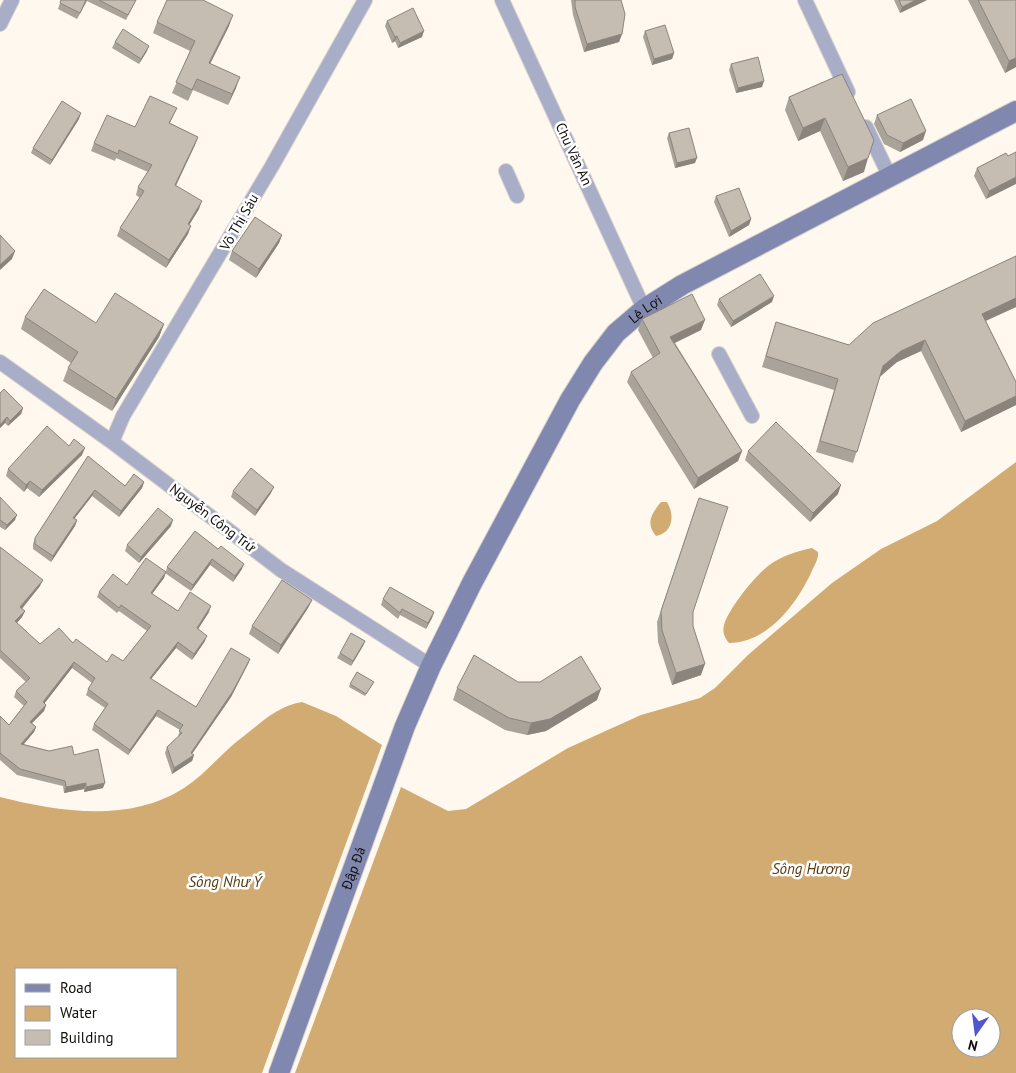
<svg xmlns="http://www.w3.org/2000/svg" width="1016" height="1073" viewBox="0 0 1016 1073" font-family="'PT Sans',sans-serif">
<rect width="100%" height="100%" fill="#fef8ef"/>
<path fill="#d1ab71" fill-rule="evenodd" d="M1016 462V1073H295L401 787 448 811 466 809 568 748 641 715 700 698 715 688 748 655 832 583 881 549 937 521ZM961 1018H991V1048H961Z
M661 502H667C675 515 673 533 656 536 645 523 652 513 661 502Z
M812 548 818 552C819 559 814 566 811 573 796 605 767 643 729 643 725 638 722 633 724 625 729 608 754 577 768 566 781 556 797 551 812 548Z
M302 702 336 716 382 745 262 1073H0V797C59 812 130 823 184 788 206 774 223 751 244 736 263 721 278 706 302 702ZM176 969V1057H16V969Z"/>
<g fill="none" stroke-linecap="round" stroke-linejoin="round">
<defs>
<path id="street" d="M502 0 644 309
M805 0 848 92
M0 24 12 0
M866 127 889 175
M506 171 517 196
M719 354 752 416
M0 362 112 442 281 570 431 666
M112 442 123 416 272 166 365 0"/>
<g id="secondary">
<path id="s1" d="M279 1073 405 726 431 666 472 583 570 400 593 363 616 333 644 309 682 285 1016 111"/>
</g>
</defs>
<use href="#street" stroke="#d8d3cb" stroke-width="16"/>
<use href="#secondary" stroke="#d8d3cb" stroke-width="22"/>
<use href="#street" stroke="#a8adc8" stroke-width="14"/>
<use href="#secondary" stroke="#8188af" stroke-width="20"/>
</g>
<path fill="#a9a399" d="M61 0H136L126 20 87 1 77 19 58 9Z
M571 0H621L622 34 619 42 584 52 573 15Z
M894 0H927L900 13Z
M968 0H1016V67L1005 73Z
M387 21 422 37 398 48 395 41 392 43 385 26Z
M157 22 229 26 210 64 236 88 228 105 193 90 188 101 172 93 190 51 153 33Z
M645 31 674 53 672 59 652 65 643 37Z
M115 42 147 51 139 64 112 48Z
M731 64 762 87 736 93 729 70Z
M842 74 864 172 843 181 820 131 798 141 785 110 789 97Z
M177 108 170 123 198 137 195 145 176 186 199 209 189 225 188 234 166 268 117 236 120 228 140 198 136 195 138 187 148 172 116 158 115 161 91 151 94 143 135 127Z
M877 115 923 140 900 152 884 144 874 124Z
M79 119 50 165 31 153 33 148Z
M669 133 695 163 675 168 667 138Z
M1006 153 986 199 974 176 977 168Z
M716 196 751 219 749 225 729 237 714 202Z
M282 235 279 243 256 278 229 260 232 251Z
M1016 256V307L986 321 1016 382V405L961 432 921 351 897 362 880 377 853 463 816 452 834 390 762 367 776 322 849 345Z
M719 299 772 302 731 327 717 305Z
M25 317 96 323 164 324 159 337 112 411 63 381 68 368 71 363 21 329Z
M642 319 701 330 675 343 742 451 738 461 694 489 627 382 631 372 653 358 638 330Z
M0 393 23 408 21 414 8 426 5 423 0 428Z
M69 446 82 455 39 497 27 488 24 492 6 476 8 469Z
M748 451 838 494 810 522 745 460Z
M88 456 125 486 144 482 142 488 119 517 92 496 74 519 77 520 75 526 51 562 33 549V544L35 538Z
M233 491 271 493 255 516 231 497Z
M0 497 15 520 5 530 0 527Z
M695 509 693 612V626L701 675 672 685 658 642 657 622Z
M171 526 139 563 125 551 127 545Z
M195 531 242 569 233 582 210 565 191 591 165 573 164 578 152 594 178 611 209 612 198 629 205 641 192 660 176 648 151 679 196 707 250 659 248 664 231 697 192 754 194 755 192 761 172 774 165 753 167 747 178 737 180 730 156 716 128 755 92 730 94 724 105 708 86 695 88 689 92 683 72 668 44 703 46 705 44 711 32 723 36 727 34 732 23 744 49 751 74 755 103 788 84 792V789L64 793 63 786 17 775 0 760V716L9 725 24 706 14 697 16 691 26 682 0 658V547L40 586 22 609 25 611 22 617 17 623 40 644 73 643 107 662 123 661 147 631 119 611 117 613 97 597 99 592 127 585 166 572 167 567Z
M383 599 434 612 432 618 426 629 400 615 398 619 381 605Z
M312 600 308 608 278 654 249 634 252 626Z
M365 641 363 646 351 666 337 658 340 653Z
M518 682 597 700 546 731 527 735 505 730 453 700 457 688Z
M350 684 372 685 365 696 349 687Z"/>
<path fill="#8a847d" d="M86 0H87L77 19 80 13Z
M916 0H927L900 13 902 7Z
M233 15 229 26 205 74 209 63Z
M424 31 422 37 398 48 400 43Z
M622 34 619 42 584 52 587 44Z
M397 36 395 41 392 43 395 37Z
M149 46 147 51 139 64 141 59Z
M674 53 672 59 652 65 654 59Z
M1016 58V67L1005 73 1009 61Z
M240 77 236 88 228 105 232 94Z
M764 81 762 87 736 93 738 88Z
M81 113 79 119 50 165 52 160Z
M825 118 820 131 798 141 803 128Z
M926 131 923 140 900 152 903 143Z
M198 137 195 145 172 193 175 185Z
M697 158 695 163 675 168 677 163Z
M868 158 864 172 843 181 848 167Z
M1016 177V184L986 199 989 191Z
M202 201 199 209 185 232 188 224Z
M751 219 749 225 729 237 731 231Z
M191 226 188 234 166 268 169 260Z
M282 235 279 243 256 278 259 269Z
M15 251 12 259 0 270V265Z
M774 296 772 302 731 327 733 321Z
M1016 298V307L978 324 982 314Z
M705 320 701 330 666 347 670 337Z
M164 324 159 337 112 411 116 399Z
M925 340 921 351 897 362 879 377 883 366 901 351Z
M1016 396V405L961 432 965 421Z
M23 408 21 414 8 426 10 421Z
M7 417 5 423 0 428V425Z
M85 448 82 455 39 497 42 490Z
M742 451 738 461 694 489 698 478Z
M30 481 27 488 24 492 26 485Z
M144 482 142 488 119 517 121 511Z
M841 485 838 494 810 522 813 513Z
M274 487 271 493 255 516 257 510Z
M95 490 92 496 71 523 73 518Z
M17 515 15 520 5 530 7 525Z
M77 520 75 526 51 562 53 556Z
M173 520 171 526 139 563 141 557Z
M212 559 210 565 191 591 193 585Z
M244 564 242 569 233 582 235 576Z
M166 572 164 578 149 598 151 593Z
M43 580 40 586 18 613 20 607Z
M312 600 308 608 278 654 281 645Z
M211 606 209 612 195 634 197 628Z
M25 611 22 617 13 627 15 621Z
M434 612 432 618 426 629 428 623Z
M207 636 205 641 192 660 194 654Z
M365 641 363 646 351 666 353 661Z
M178 642 176 648 147 684 150 678Z
M250 659 248 664 231 697 189 758 191 753Z
M74 662 72 668 41 708 43 702Z
M705 664 701 675 672 685 676 673Z
M601 689 597 700 546 731 527 735 531 723Z
M46 705 44 711 28 727 30 722Z
M158 710 156 716 128 755 130 750Z
M36 727 34 732 19 750 21 744Z
M194 755 192 761 172 774 174 768Z
M86 783 84 789 64 793 66 787Z
M105 783 103 788 84 792 86 787Z"/>
<path fill="#c5bdb2" stroke="#8a847d" d="M61 0H86L80 13 60 3Z
M99 0H136L128 15Z
M167 0H203L233 15 209 63 240 77 232 94 197 79 192 90 176 82 195 41 157 22Z
M575 0H621L625 14 622 34 587 44 575 7Z
M899 0H916L902 7Z
M978 0H1016V58L1009 61Z
M413 8 424 31 400 43 397 36 395 37 387 21Z
M665 25 674 53 654 59 645 31Z
M123 29 149 46 141 59 115 42Z
M758 57 764 81 738 88 731 64Z
M842 74 874 140 868 158 848 167 825 118 803 128 789 97Z
M150 96 177 108 169 123 198 137 175 185 202 201 188 224 191 226 169 260 120 228 144 191 138 187 152 165 119 150 118 154 94 143 107 115 135 127Z
M911 99 926 131 903 143 887 135 877 115Z
M62 101 81 113 52 160 33 148Z
M689 128 697 158 677 163 669 133Z
M1016 152V177L989 191 977 168 1006 153 1008 156Z
M739 188 751 219 731 231 716 196Z
M255 217 282 235 259 269 232 251Z
M0 235 15 251 0 265Z
M1016 256V298L982 314 1016 382V396L965 421 925 340 901 351 883 366 857 452 820 441 838 379 766 356 776 322 849 345 873 323Z
M760 274 774 296 733 321 719 299Z
M44 289 96 323 115 293 164 324 116 399 68 368 78 352 25 317Z
M692 294 705 320 670 337 742 451 698 478 631 372 660 353 642 319Z
M4 389 23 408 10 421 7 417 0 425V393Z
M776 422 841 485 813 513 748 451Z
M47 426 69 446 74 439 85 448 42 490 30 481 26 485 8 469Z
M88 456 125 486 134 474 144 482 121 511 95 490 73 518 77 520 53 556 35 544V538Z
M251 468 274 487 257 510 233 491Z
M0 497 17 515 7 525 0 520Z
M699 498 728 507 693 612V626L705 664 676 673 662 630 661 611Z
M158 508 173 520 141 557 127 545Z
M195 531 218 549 221 546 244 564 235 576 212 559 193 585 167 567Z
M0 547 43 580 20 607 25 611 15 621 40 644 59 628 73 643 76 639 107 662 112 654 123 661 151 626 121 605 119 608 99 592 113 574 127 585 146 558 166 572 151 593 178 611 190 592 211 606 197 628 207 636 194 654 178 642 150 678 196 707 231 648 250 659 233 691 191 753 194 755 174 768 167 747 182 733 179 731 183 725 158 710 130 750 94 724 108 704 88 689 95 678 74 662 43 702 46 705 30 722 36 727 21 744 49 751 72 746 74 755 98 749 105 783 86 787V783L66 787 65 781 20 769 0 753V716L9 725 27 702 16 691 30 678 0 650Z
M282 580 312 600 281 645 252 626Z
M390 587 434 612 428 623 402 609 400 613 383 599Z
M351 633 365 641 353 661 340 653Z
M474 655 518 682H540L581 656 601 689 550 719 531 723 509 718 457 688Z
M357 672 374 682 366 694 350 684Z"/>
<g text-anchor="middle" dominant-baseline="central" stroke-width="5" stroke-linejoin="round" paint-order="stroke">
<g font-size="14" fill="#120f0b" stroke="#fff">
<text transform="translate(574 154) rotate(65)">Chu Văn An</text>
<text transform="translate(239 222) rotate(-60)">Võ Thị Sáu</text>
<text stroke="none"><textPath href="#s1" startOffset="854">Lê Lợi</textPath></text>
<text transform="translate(213 518) rotate(37)">Nguyễn Công Trứ</text>
<text stroke="none"><textPath href="#s1" startOffset="218">Đập Đá</textPath></text>
</g>
<g font-size="15" font-style="italic" fill="#573d0f" stroke="#fff">
<text x="811" y="868">Sông Hương</text>
<text x="225" y="881">Sông Như Ý</text>
</g>
</g>
<rect x="15" y="968" width="162" height="90" fill="#ffffff" stroke="#a09f9d"/>
<rect x="25" y="984" width="25" height="8" fill="#8188af" stroke="#a09f9d"/>
<text x="60" y="993" font-size="15" fill="#120f0b">Road</text>
<rect x="25" y="1006" width="25" height="15" fill="#d1ab71" stroke="#a09f9d"/>
<text x="60" y="1018" font-size="15" fill="#120f0b">Water</text>
<rect x="25" y="1030" width="25" height="15" fill="#c5bdb2" stroke="#a09f9d"/>
<text x="60" y="1043" font-size="15" fill="#120f0b">Building</text>
<g transform="translate(976 1033) rotate(194)"><circle r="24" fill="#ffffff" stroke="#a09f9d"/>
<path d="M0-4L9 19L0 12L-9 19Z" fill="#5256cd"/>
<text y="-8" font-size="14" font-weight="bold" text-anchor="middle" fill="#120f0b">N</text>
</g>
</svg>
